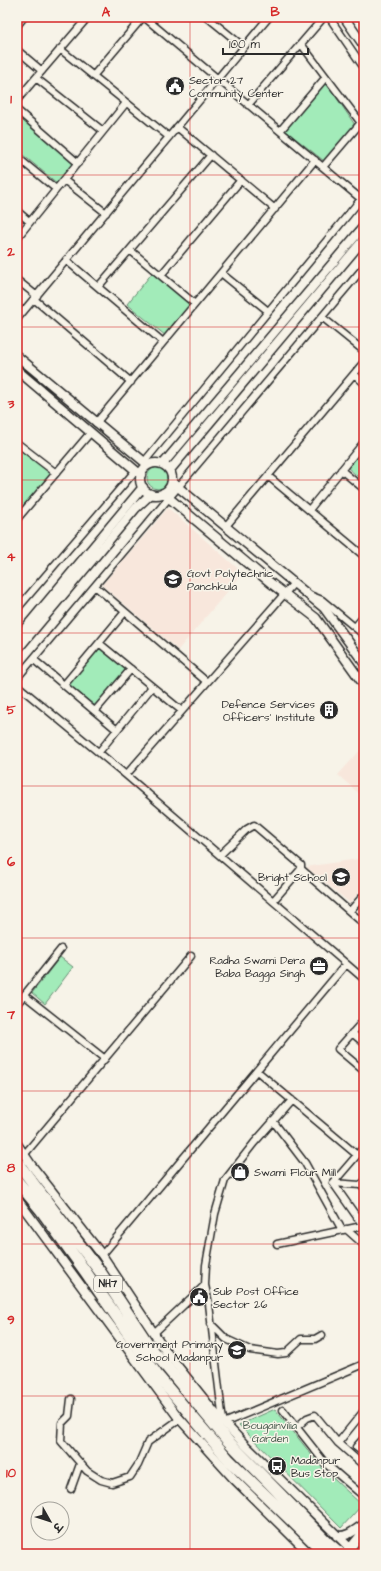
<svg xmlns="http://www.w3.org/2000/svg" width="381" height="1571" viewBox="0 0 381 1571" font-family="'Architects Daughter','Playpen Sans Deva',sans-serif">
<rect width="100%" height="100%" fill="#f7f3e8"/>
<filter id="ink" filterUnits="userSpaceOnUse"><feTurbulence type="fractalNoise" baseFrequency=".025" numOctaves="2"/><feDisplacementMap in="SourceGraphic" scale="8" xChannelSelector="R" yChannelSelector="G"/><feConvolveMatrix kernelMatrix="1 2 1 2 8 2 1 2 1" color-interpolation-filters="sRGB"/></filter>
<g filter="url(#ink)">
<path fill="#f8e7dc" d="M168 508 243 573 178 650 102 585Z
M364 746V798L338 775Z
M364 858V887L350 903 306 867Z
M232 1342 246 1351 242 1358 228 1350Z"/>
<path fill="#a2ebb9" stroke="#668b72" d="M326 82 355 125 324 161 285 130Z
M17 115 75 163 58 184 17 150Z
M153 272 191 305 166 336 127 304Z
M20 447 52 474 23 510 17 505V451Z
M364 449V482L348 468Z
M147 478a11 11 0 1 1 22 0a11 11 0 1 1-22 0Z
M100 646 127 668 95 706 68 684Z
M60 957 73 967 45 1004 32 993Z
M275 1409 323 1469 362 1505 341 1528 239 1425Z"/>
<g fill="none" stroke-linecap="round" stroke-linejoin="round">
<defs>
<path id="street" d="M144 17 361 199 144 462
M207 17 244 47
M329 17 364 68
M17 26 24 17
M301 44 361 123
M60 49 169 137
M17 50 42 71
M93 76 143 17
M36 78 103 131
M17 100 88 17
M248 105 324 17
M17 110 78 163
M177 127 275 209
M280 131 326 77
M17 157 56 189
M323 167 364 119
M64 180 106 213
M17 211 30 222
M17 238 126 103
M130 250 195 304
M66 260 163 342
M221 273 268 311
M161 275 241 180
M17 280 37 296
M98 287 211 155
M34 299 131 382
M322 317 364 351
M17 319 269 17
M354 374 364 383
M96 423 315 160
M17 443 56 473
M341 470 364 489
M268 476 364 556
M309 510 364 442
M17 519 91 432
M226 526 364 362
M95 586 207 682
M312 596 322 600 364 635
M17 609 136 470
M355 627 364 616
M99 643 182 711
M33 659 117 730
M17 678 364 267
M17 685 126 775 364 979
M64 685 125 612
M95 711 131 669
M99 752 152 687
M126 775 294 583
M220 855 247 829 254 825 301 865V869L364 924
M273 901 301 869
M350 911 364 895
M24 995 105 1059
M17 1004 61 949
M364 1020 338 1049 364 1071
M352 1033 364 1043
M257 1071 357 1155
M292 1100 254 1143 225 1180 215 1214 206 1265 205 1285 209 1304 222 1414 224 1423 364 1364
M273 1121 305 1163 342 1230
M364 1147 333 1183 364 1227
M24 1155 191 956
M333 1183 360 1185 364 1182
M357 1218 364 1212
M346 1229 364 1245
M277 1244 362 1226
M102 1255 346 964
M211 1324 226 1339 250 1350 278 1354 286 1353 301 1339H315L322 1335
M155 1332 205 1285
M71 1399 69 1416 62 1423 61 1441 87 1471 101 1480 112 1483 130 1477 138 1465 148 1442 180 1419
M283 1410 325 1463 362 1495 364 1494
M297 1427 307 1418 315 1415 338 1443 364 1466
M364 1438 356 1447 364 1453
M338 1443 363 1412
M71 1489 80 1464"/>
<path id="secondary" d="M344 17 364 46
M17 356 148 465
M17 370 141 475
M140 479a16 16 0 1 1 32 0a16 16 0 1 1-32 0Z
M163 464 364 226
M170 470 364 239
M172 482 324 608 364 663
M163 493 272 584 316 618 364 685
M17 638 143 487
M17 650 136 508 151 494
M17 1144 32 1166 102 1255 167 1353 215 1413 246 1446 356 1554
M17 1199 178 1417 234 1479 310 1554
M337 1536C348 1537 355 1530 364 1524
M347 1552 364 1531"/>
<path id="highway" d="M17 1162 101 1273 150 1347 228 1441 328 1543 341 1554
M17 1181 41 1210 85 1271 157 1375 229 1460 326 1554"/>
</defs>
<use href="#street" stroke="#2b2b2b" stroke-width="9"/>
<use href="#secondary" stroke="#2b2b2b" stroke-width="11"/>
<use href="#highway" stroke="#2b2b2b" stroke-width="14"/>
<use href="#street" stroke="#f7f3e8" stroke-width="6"/>
<use href="#secondary" stroke="#f7f3e8" stroke-width="8"/>
<use href="#highway" stroke="#f7f3e8" stroke-width="11"/>
</g>
</g>
<path fill="none" stroke="#d62828" stroke-width="1" stroke-opacity="0.55" d="M190 17V1554M17 175H364M17 327H364M17 480H364M17 633H364M17 786H364M17 938H364M17 1091H364M17 1244H364M17 1396H364"/>
<defs>
<symbol id="civic-disc" viewBox="-11 -11 22 22"><circle r="9.5" fill="#2b2b2b" stroke="#f7f3e8"/><path d="M-.6-6.5H3V-4.5H.6V-3L4-1V1h2V6H-6V1h2V-1L-.6-3ZM-1.2 2.5V6h2.4V2.5Z" fill="#fff"/></symbol>
<symbol id="university-disc" viewBox="-11 -11 22 22"><circle r="9.5" fill="#2b2b2b" stroke="#f7f3e8"/><path d="M0-5L7-2L0 1L-7-2ZM-4 1L0 2.5L4 1V4Q0 6-4 4Z" fill="#fff"/></symbol>
<symbol id="building-disc" viewBox="-11 -11 22 22"><circle r="9.5" fill="#2b2b2b" stroke="#f7f3e8"/><path d="M-4-6H4V6H1V3H-1V6H-4ZM-2.5-4.3h1.7v1.8h-1.7ZM.8-4.3h1.7v1.8H.8ZM-2.5-1h1.7V.8h-1.7ZM.8-1h1.7V.8H.8Z" fill="#fff"/></symbol>
<symbol id="school-disc" viewBox="-11 -11 22 22"><circle r="9.5" fill="#2b2b2b" stroke="#f7f3e8"/><path d="M0-5L7-2L0 1L-7-2ZM-4 1L0 2.5L4 1V4Q0 6-4 4Z" fill="#fff"/></symbol>
<symbol id="office-disc" viewBox="-11 -11 22 22"><circle r="9.5" fill="#2b2b2b" stroke="#f7f3e8"/><path d="M-6-3h4V-5.5h4V-3h4V5H-6ZM-1-4.5V-3h2v-1.5ZM-6 0V1H6V0Z" fill="#fff"/></symbol>
<symbol id="shop-disc" viewBox="-11 -11 22 22"><circle r="9.5" fill="#2b2b2b" stroke="#f7f3e8"/><path d="M-5-2.5h2.3a2.7 3.5 0 0 1 5.4 0H5L5.5 6h-11ZM-1.5-2.5h3a1.5 2.3 0 0 0-3 0Z" fill="#fff"/></symbol>
<symbol id="bus-disc" viewBox="-11 -11 22 22"><circle r="9.5" fill="#2b2b2b" stroke="#f7f3e8"/><path d="M-5-6H5V4H4V6H2V4H-2V6H-4V4H-5ZM-3.5-4V0h7V-4ZM-3.5 1.2v1.5H-2V1.2ZM2 1.2v1.5H3.5V1.2Z" fill="#fff"/></symbol>
</defs>
<g fill-rule="evenodd">
<use href="#civic-disc" x="164" y="75" width="22" height="22"/>
<use href="#university-disc" x="162" y="568" width="22" height="22"/>
<use href="#building-disc" x="318" y="699" width="22" height="22"/>
<use href="#school-disc" x="330" y="866" width="22" height="22"/>
<use href="#office-disc" x="308" y="955" width="22" height="22"/>
<use href="#shop-disc" x="229" y="1161" width="22" height="22"/>
<use href="#civic-disc" x="188" y="1286" width="22" height="22"/>
<use href="#school-disc" x="226" y="1339" width="22" height="22"/>
<use href="#bus-disc" x="266" y="1455" width="22" height="22"/>
</g>
<g text-anchor="middle" dominant-baseline="central" stroke-width="3" stroke-linejoin="round" paint-order="stroke">
<rect fill="#f7f3e8" stroke="#686764" stroke-width="1" x="94" y="1276" width="28" height="16" rx="3"/>
<g font-size="10" font-weight="bold" fill="#2b2b2b">
<text x="108" y="1284">NH7</text>
</g>
<g font-size="11" fill="#2b2b2b" stroke="#f7f3e8" text-anchor="start">
<text x="189" y="80">Sector 27<tspan x="189" dy="13">Community Center</tspan></text>
<text x="187" y="573">Govt Polytechnic<tspan x="187" dy="13">Panchkula</tspan></text>
<text x="315" y="704" text-anchor="end">Defence Services<tspan x="315" dy="13">Officers' Institute</tspan></text>
<text x="327" y="877" text-anchor="end">Bright School</text>
<text x="305" y="960" text-anchor="end">Radha Swami Dera<tspan x="305" dy="13">Baba Bagga Singh</tspan></text>
<text x="254" y="1172">Swami Flour Mill</text>
<text x="213" y="1291">Sub Post Office<tspan x="213" dy="13">Sector 26</tspan></text>
<text x="223" y="1344" text-anchor="end">Government Primary<tspan x="223" dy="13">School Madanpur</tspan></text>
<text x="291" y="1460">Madanpur<tspan x="291" dy="13">Bus Stop</tspan></text>
</g>
<g font-size="11" fill="#495b4e" stroke="#f7f3e8">
<text x="270" y="1425">Bougainvilia<tspan x="270" dy="13">Garden</tspan></text>
</g>
</g>
<rect width="381" height="1571" fill="none" stroke="#f7f3e8" stroke-width="44"/>
<g transform="translate(50 1521) rotate(129)"><circle r="19" fill="#f7f3e8" stroke="#a5a39c"/>
<path d="M0-3L7 15L0 10L-7 15Z" fill="#2b2b2b"/>
<text y="-6" font-size="11" font-weight="bold" text-anchor="middle" fill="#2b2b2b">उ</text>
</g>
<path d="M223 48v6h85v-6" fill="none" stroke="#2b2b2b" stroke-width="2"/>
<text x="229" y="48" font-size="12" fill="#2b2b2b" stroke="#f7f3e8" stroke-width="3" paint-order="stroke">100 m</text>
<rect x="22" y="22" width="337" height="1527" fill="none" stroke="#d62828" stroke-width="1.5"/>
<g font-size="13" text-anchor="middle" font-weight="bold" fill="#d62828">
<text x="106" y="16">A</text>
<text x="275" y="16">B</text>
<text x="11" y="103">1</text>
<text x="11" y="256">2</text>
<text x="11" y="408">3</text>
<text x="11" y="561">4</text>
<text x="11" y="714">5</text>
<text x="11" y="866">6</text>
<text x="11" y="1019">7</text>
<text x="11" y="1172">8</text>
<text x="11" y="1324">9</text>
<text x="11" y="1477">10</text>
</g>
</svg>
